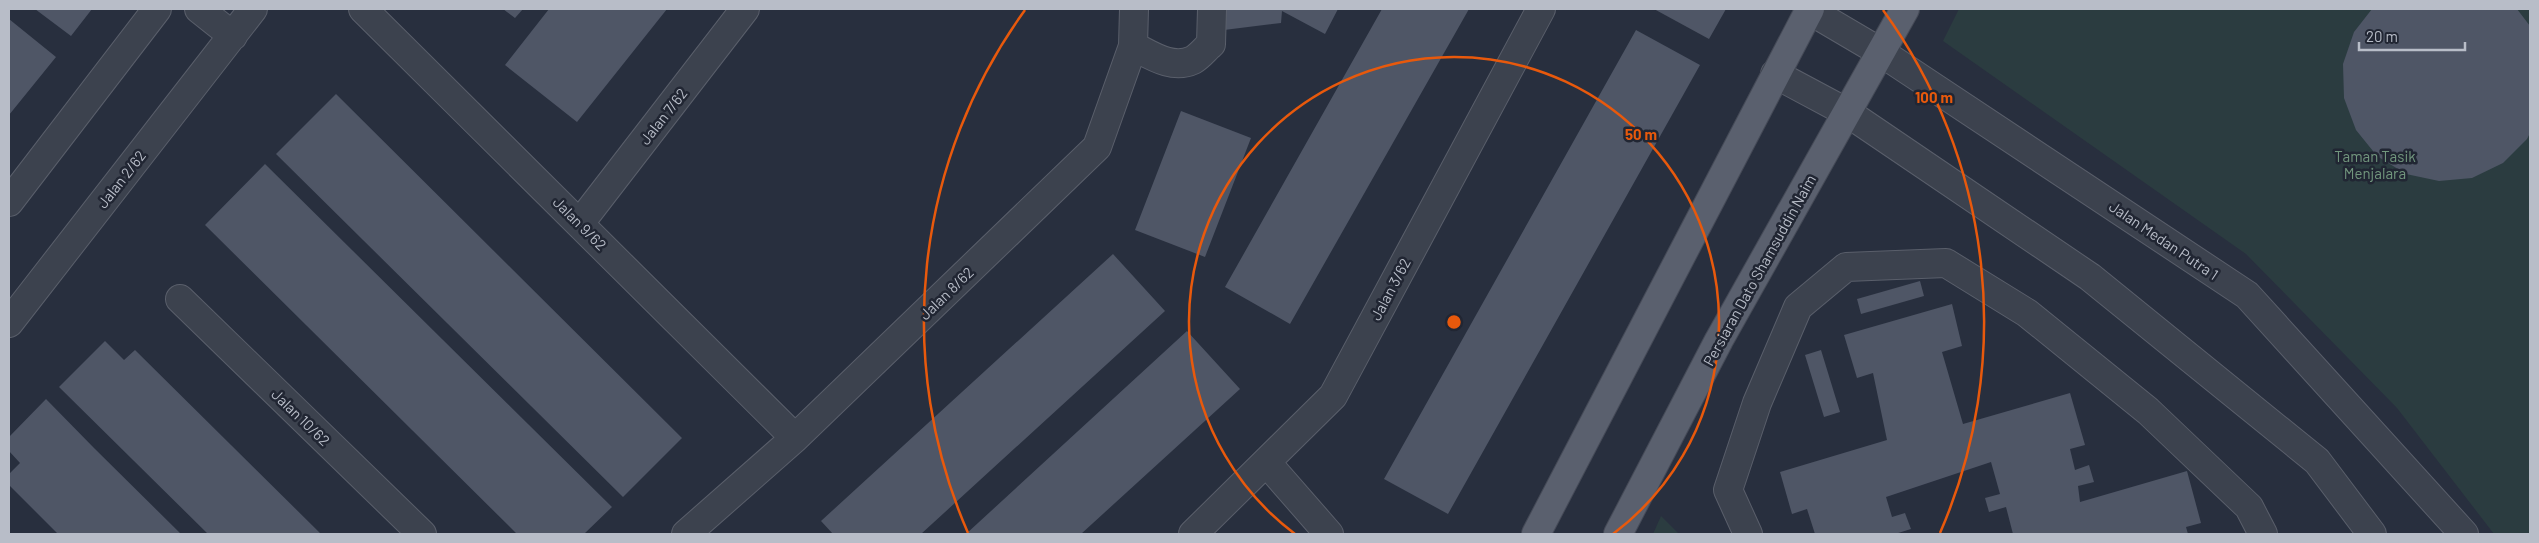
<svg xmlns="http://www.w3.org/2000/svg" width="2539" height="543" viewBox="0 0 2539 543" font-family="Barlow,sans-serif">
<rect width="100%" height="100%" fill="#282f3e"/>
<path fill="#2b3c40" d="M1959 9H2530V534H2494L2397 408 2246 254 1943 41Z
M1661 516 1679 534H1653Z"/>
<path fill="#4f5666" d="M35 9H92L71 36Z
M503 9H523L515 18Z
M549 9H667L577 122 505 65Z
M1223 9H1338L1325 34 1282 11 1281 23 1224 30Z
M1382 9H1469L1290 324 1225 287Z
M1654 9H1726L1709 39Z
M2372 9H2517L2530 26V133L2527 139 2503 163 2472 178 2439 181 2406 174 2377 156 2356 130 2344 98 2343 64 2354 32Z
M9 19 56 57 9 115Z
M1636 30 1700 65 1448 514 1384 479Z
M336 94 682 438 623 497 276 154Z
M1181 111 1251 138 1205 257 1135 230Z
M265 164 612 507 584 534H517L205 225Z
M1113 254 1165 311 921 534H833L821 521Z
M1920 281 1924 296 1861 314 1857 299Z
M1952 304 1962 346 1942 352 1963 424 2070 393 2085 445 2070 449 2075 470 2089 465 2094 482 2078 486 2080 502 2187 471 2201 523 2186 527 2188 534H2013L2006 507 1989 512 1985 498 2000 494 1991 462 1886 497 1892 517 1905 513 1911 529 1895 534H1815L1807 509 1792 514 1780 472 1887 440 1873 373 1857 378 1844 335Z
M1187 331 1240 389 1081 534H966Z
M105 341 124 360 135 350 321 534H208L59 387Z
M1821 350 1840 412 1824 417 1805 355Z
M46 399 94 448 181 534H58L9 485V474L20 463 9 451V437Z"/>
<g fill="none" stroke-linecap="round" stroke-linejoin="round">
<defs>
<path id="minor" d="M199 9 233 36
M363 9 795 438
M1809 10 1882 53 2247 295 2464 534
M1133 46C1151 55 1172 70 1193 60 1200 56 1206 48 1211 44L1212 9
M1775 74 1848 113 2090 277 2317 461 2372 534
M9 202 157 9
M580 223 745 9
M180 299 422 534
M9 323 253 9
M1267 463 1329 534
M686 534 795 438 1097 147 1133 46 1134 9
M1193 534 1333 396 1541 9
M1748 534 1728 490 1757 403 1798 307 1846 267 1946 263 2027 313 2148 411 2249 507 2263 534"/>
<path id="major" d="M1536 534 1810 9
M1618 534 1719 340 1905 9"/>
</defs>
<use href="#minor" stroke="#5a5f6b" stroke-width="30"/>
<use href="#major" stroke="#454a57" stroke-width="30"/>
<use href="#minor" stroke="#3c424e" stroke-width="28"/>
<use href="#major" stroke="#5a606e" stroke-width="28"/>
</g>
<g fill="none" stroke="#e8590c" stroke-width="2.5">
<path d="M1295 534A265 265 0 1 1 1613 534"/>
<path d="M968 533A530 530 0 0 1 1025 10M1883 10A530 530 0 0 1 1940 533"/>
</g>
<g text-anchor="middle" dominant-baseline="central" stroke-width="5" stroke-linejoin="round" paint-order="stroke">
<g font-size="15" fill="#b8bdc8" stroke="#212633">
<text transform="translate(663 116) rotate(-52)">Jalan 7/62</text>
<text transform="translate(121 179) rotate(-52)">Jalan 2/62</text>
<text transform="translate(580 223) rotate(45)">Jalan 9/62</text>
<text transform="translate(2164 240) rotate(34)">Jalan Medan Putra 1</text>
<text transform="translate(1759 270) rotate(-61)">Persiaran Dato Shamsuddin Naim</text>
<text transform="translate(1390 289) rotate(-62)">Jalan 3/62</text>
<text transform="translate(946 293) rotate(-44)">Jalan 8/62</text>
<text transform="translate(301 417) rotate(44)">Jalan 10/62</text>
</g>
<g font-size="15" fill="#72977e" stroke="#212633">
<text x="2375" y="156">Taman Tasik<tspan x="2375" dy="17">Menjalara</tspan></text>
</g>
</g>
<circle cx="1454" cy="322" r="8" fill="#e8590c" stroke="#212633" stroke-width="2.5"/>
<g font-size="15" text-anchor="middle" font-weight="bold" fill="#e8590c" stroke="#212633" stroke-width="5" stroke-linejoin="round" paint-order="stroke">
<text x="1934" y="103">100 m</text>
<text x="1641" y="140">50 m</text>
</g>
<rect width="2539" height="543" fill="none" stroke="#b8bdc8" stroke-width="20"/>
<path d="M2359 42v8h106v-8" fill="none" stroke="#b8bdc8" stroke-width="2.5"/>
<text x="2366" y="42" font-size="15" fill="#b8bdc8" stroke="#212633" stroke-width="4" paint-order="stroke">20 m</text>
</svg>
